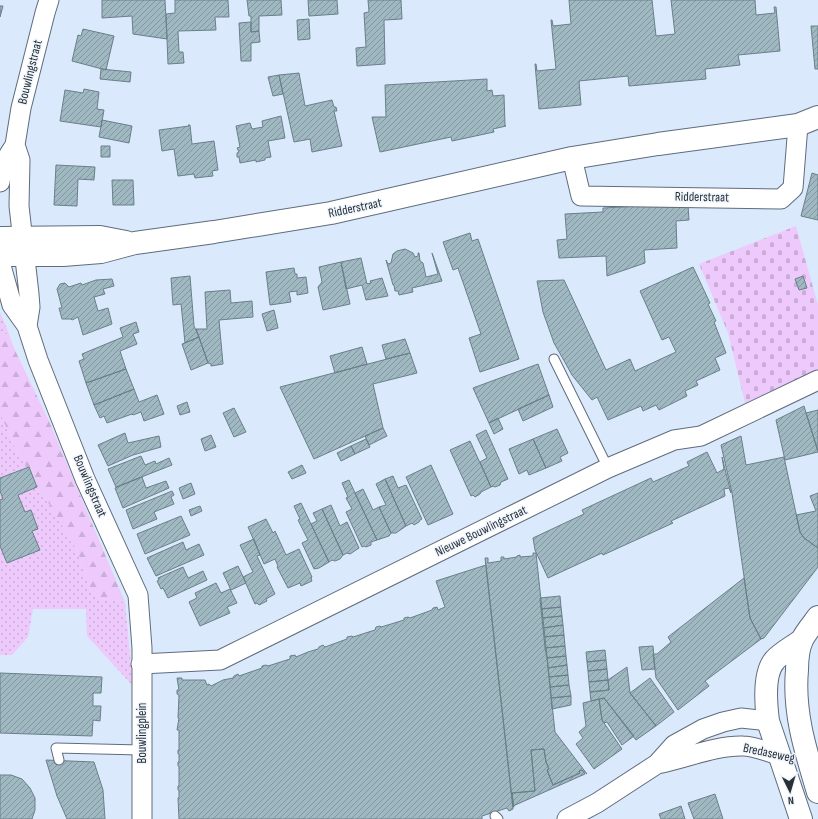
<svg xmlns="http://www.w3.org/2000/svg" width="818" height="819" viewBox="0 0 818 819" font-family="'Sofia Sans Condensed',sans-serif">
<defs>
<pattern id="grass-dots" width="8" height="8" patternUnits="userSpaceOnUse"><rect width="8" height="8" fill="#edcafb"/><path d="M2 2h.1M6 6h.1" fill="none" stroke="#cbaed8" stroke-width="1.8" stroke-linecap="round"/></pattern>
<pattern id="forest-firs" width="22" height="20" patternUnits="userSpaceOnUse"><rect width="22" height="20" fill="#edcafb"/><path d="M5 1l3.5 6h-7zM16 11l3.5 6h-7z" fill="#cbaed8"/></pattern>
<pattern id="cemetery-stones" width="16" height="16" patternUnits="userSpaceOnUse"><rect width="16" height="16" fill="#edcafb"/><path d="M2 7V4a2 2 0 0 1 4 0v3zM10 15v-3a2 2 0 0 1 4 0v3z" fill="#cbaed8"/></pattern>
<pattern id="building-hatch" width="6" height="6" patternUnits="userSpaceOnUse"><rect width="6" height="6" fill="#9fb8c1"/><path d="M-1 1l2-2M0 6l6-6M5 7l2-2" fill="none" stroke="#82969e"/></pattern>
</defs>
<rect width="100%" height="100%" fill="#dae9fc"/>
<path fill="url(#grass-dots)" d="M0 312 9 334 0 335Z
M0 412 13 444 77 550 91 591 101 599 125 602 133 686 87 636 86 609H33L28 637 12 655H0Z"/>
<path fill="url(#forest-firs)" d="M9 334 14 348 49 421 125 602 101 599 91 591 77 550 13 444 0 412V335Z"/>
<path fill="url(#cemetery-stones)" d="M796 226 818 305V370L745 403 728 333 699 264Z"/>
<path fill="url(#building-hatch)" stroke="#698089" d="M102 0H165L167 39 133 34 132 16 102 18Z
M175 0H228L229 17H215L216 30 178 31 179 52H183L184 63 168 64 166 14 175 13Z
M247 0H281L282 15 259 16V31L251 32V16H249Z
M308 0H337L338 14 309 16Z
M368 0H401L402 19 384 20 385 64 357 66 356 48 366 47 364 13 369 12Z
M569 0H652L656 36 675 34 671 0H755L756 15 775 13 774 7H776L780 51 738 55 740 65 705 69 706 79 629 86 628 76 579 81 581 105 539 109 535 64H536L537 71 556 69 551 20H552L553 26 571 24Z
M0 6H3L0 17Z
M309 19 310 39 298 40 297 20Z
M251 22V32L259 31 260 42 251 43V61H241L239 23Z
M811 26H818V69H815Z
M83 29 114 36 106 70 72 61 78 35 81 36Z
M101 69 131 72 130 82 100 79Z
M299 73 305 106 332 100 334 107H336L337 111H334L342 146 312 152 310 139 294 142 279 75Z
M279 75 283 94 273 96 268 77Z
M487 79V91L492 90 493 96 504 95 505 125 506 126 493 129 494 132 452 141 451 137 380 152 372 117H386L385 85Z
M84 89 99 92 97 109 104 110 101 127 60 121 65 90 83 93Z
M281 116 285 138 268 141 271 157 265 158V160L256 162V160L240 163 239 157H237V153L239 152 237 148 240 147 236 126 250 123 252 129 263 127 262 121Z
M102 120 132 126 129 143 99 137Z
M188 125H190L192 144 214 141 218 170 212 171 213 176 195 178 194 174 178 176 174 149 162 151 159 130 189 126Z
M101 146H110V157H101Z
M56 165 95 167 94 180 78 179 77 206 54 205Z
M812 173 818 175V220L801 216Z
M112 180H133L134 205H113Z
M675 204 688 205 689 220 676 221 677 248 644 250 645 263 607 276 606 256 559 258 557 240 567 239 565 214 603 212V208Z
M470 233 472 241 478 239 519 359 480 372 469 338 481 334 458 268 453 270 443 242Z
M405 249 413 253 415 257 418 256V253H419L420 261 423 263 426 277 438 274 432 253 442 281 412 288 413 292 399 295 398 291H395L394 285H393L386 260 388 264 391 263 393 254 397 251Z
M361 258 367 284 371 283 370 281 382 278 388 296 366 300 362 285 346 289 341 262Z
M341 262 350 304 323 310 318 287 322 282 319 267Z
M693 267 710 303 708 304 716 321 714 322 726 353 715 358 720 370 696 381 698 385 685 391 687 396 659 410 656 405 643 411 641 406 608 420 597 397 592 400 572 375 562 357 554 343 543 312 537 281 564 280 606 370 630 359 635 371 676 352 669 337 662 340 640 291Z
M294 268 295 274H297V278L306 277 308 293 297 295V291L289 292 291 302 270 305 266 272Z
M190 276 194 326 199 337 185 343 181 304 173 305 171 278Z
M803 276 807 288 799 290 795 279Z
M112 279 114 286 103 289 105 294 94 297 98 311 108 308 112 324 83 335 78 317 72 320 71 319H62L59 308H62L57 289 60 284 65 283 69 287 81 283 82 285 96 280Z
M230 290 231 303 252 301 253 317 219 320 223 364 211 366V364L208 363 196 329H207L205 292Z
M274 310 278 328 267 331 262 314Z
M136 322 139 332 133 334 137 344 120 351 126 369 86 383 79 361 84 359 82 354 123 337 120 328Z
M199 337 208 363 191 370 182 344Z
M405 339 410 353 386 359 382 345Z
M362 347 367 364 335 373 330 356Z
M410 353 417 373 373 384 383 428 314 459 280 387Z
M538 364 549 395 489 423 473 388Z
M126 369 134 389 94 405 86 383Z
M134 389 139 402 157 395 164 414 144 421 141 412 133 415 132 414 107 423 104 416 100 418 94 405Z
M549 395 553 407 523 421 518 409Z
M187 402 190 412 180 415 177 406Z
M804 406 818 452 785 460 776 420Z
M234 408 246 432 234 437 223 413Z
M818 410V451L806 413Z
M498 418 503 429 494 434 489 423Z
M383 428 387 436 369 445 365 436Z
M557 429 568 453 560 457 562 461 546 468 533 439Z
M486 430 508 479 501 482 500 485 495 487 493 486 491 487 480 462 487 458 476 435Z
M125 433 128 443 159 436 161 447 133 455 108 466 98 445Z
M211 435 216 447 205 451 201 439Z
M741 436 746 465 784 457 800 532 804 538 818 548V567L764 638 761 639 750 618 732 493 721 445Z
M366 439 370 447 355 454 351 446Z
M533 439 546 468 529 475 527 470 519 474 509 449Z
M470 441 491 487 481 492 480 494 475 497 473 495 471 496 450 450Z
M351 446 355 454 341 461 337 453Z
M707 452 717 473 724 469 722 457 731 493 729 488 724 489 725 496 671 521 673 523 603 555 602 553 548 578 535 550 533 538 584 514 582 510 651 478 653 482 689 466 687 462Z
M141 456 145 465 155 461 156 464 169 458 172 465 116 487 108 469Z
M302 465 306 473 292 479 288 472Z
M431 465 453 514 428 525 406 477Z
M29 467 37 487 18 495 25 512 31 510 38 529 32 531 40 550 7 563 0 546V500L3 499 0 491V478Z
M393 476 398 488 406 485 422 519 420 520 419 522 414 525 412 523 406 526 385 479Z
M142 477 146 488 166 481 169 488 123 508 115 488Z
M385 479 406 526 396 533H391L379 507 386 505 376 484Z
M349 480 377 540 371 542V545L366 547 364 546 362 547 346 512 352 509 346 498 348 497 342 483Z
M191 483 195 494 183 499 179 488Z
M363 489 373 510 379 507 391 533 389 536 377 540 355 493Z
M172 491 174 495 171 497 174 504 154 512 157 519 133 529 126 510Z
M818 493V548L804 538 800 532 796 515 816 511 810 496Z
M301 503 329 562 319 568 314 569 302 543 308 540 298 520 300 519 294 506Z
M331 505 340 526 347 522 359 548 350 554 347 553 343 555 322 509Z
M200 506 202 511 191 516 189 510Z
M322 509 343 555 340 559 335 561 332 560 329 562 311 524 317 521 313 513Z
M181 516 190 535 145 554 137 534Z
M266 519 273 533 275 531 286 555 299 549 312 577 311 578 312 581 301 586 300 583 288 588 277 567 278 566 275 559 264 564 248 527Z
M254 539 260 555 257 556 275 594 266 599 267 601 259 605 257 603 255 604 243 577 253 572 240 545Z
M183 542 186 550 199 544 204 555 156 576 147 558Z
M533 553H536L555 732 587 774 582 770 579 771 580 773 553 785 547 770 549 769 546 762 544 749 531 750 535 791 512 793 514 807H513L485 558H488V563L501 561V557H504V559L517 557V556L520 555V557L533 556Z
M486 565 513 809 509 811 507 808 482 816V819H179L178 798 179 797V790H178V786H179V766H178V762H179V754H178V750H179V730H177L179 718H178L179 695 177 694V690H179L177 678H182V680H205L207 685 209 684 211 686 223 680 233 678 234 676 238 674 239 676 262 668V666L266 665 268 666 290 659V656L295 655 296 657 308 652 318 649 319 647 323 645 325 647 347 639V637L352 636 353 637 375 630 376 627 380 626 381 627 391 624 404 620V618L408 617 410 618 432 610 433 608 437 607 438 610 445 607 436 581Z
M238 566 246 583 231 590 223 573Z
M183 567 188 578 203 571 207 580 168 598 163 588 161 589 157 581 159 580 158 578Z
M744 578 750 618 761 639 705 681 709 686 678 710 656 678 653 654H657L671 642 668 637Z
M216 583 221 593 230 589 237 603 227 607 230 613 200 626 189 602 197 598 195 593Z
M560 596 561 607 541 609 540 598Z
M561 607 562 616 542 618 541 609Z
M562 616 563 625 543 628 542 618Z
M563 625 564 635 544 637 543 628Z
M564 635 565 646 545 648 544 637Z
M565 646 566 656 547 658 545 648Z
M653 646 655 669 642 670 639 647Z
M605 650 606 660 587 662 586 652Z
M566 656 567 665 548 668 547 658Z
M606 660 607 669 588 671 587 662Z
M567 665 568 675 549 677 548 668Z
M627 667 630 693 656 726 636 740 604 698 591 701 590 692 609 690 608 680Z
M607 669 608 680 589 682 588 671Z
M0 673 102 677 101 693H93V706H101L100 721 93 720 92 736 0 733Z
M568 675 569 685 550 687 549 677Z
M650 678 674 712 656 726 630 693Z
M608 680 609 690 590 692 589 682Z
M569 685 571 696 551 698 550 687Z
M571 696V705L552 709 551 698Z
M604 698 634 736 622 745 607 722 604 723 602 720 599 699Z
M599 699 602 720 622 749 594 769 576 744 583 738 579 732 586 726 583 703Z
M544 749 546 762 549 769 547 770 553 785 580 773 579 771 582 770 585 774 513 806 512 793 535 791 531 750Z
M46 760 94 762 103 790 105 819H67L57 796Z
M0 775H11L22 779 30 788 35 798V810L32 819H0Z
M715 794 723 819H694L688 803Z
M681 806 685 819H661L659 814Z"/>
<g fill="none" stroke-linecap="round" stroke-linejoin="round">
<defs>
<path id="service" d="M554 359 608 468
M59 760 56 748 141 750
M495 816 498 819"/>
<path id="minor" d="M15 145 20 160 19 206 29 294 30 307 27 326
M572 158 581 196 781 199 793 188 798 125
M0 182 3 164 15 145 21 108 45 13 49 0
M0 262 12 305 27 326 38 360 85 479 138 595 142 648V819
M141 664 220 660 608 468 674 440 701 436 818 380
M657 764C683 759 717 745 743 746 755 746 767 752 779 755
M567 819 597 803 657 764 674 745 703 729 723 722 741 718 768 721"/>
<path id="tertiary" d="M0 238 100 237 126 242
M0 255H63L101 252 135 243 214 232 331 213 572 158 658 144 798 125 818 117
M818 617C813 624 806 632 802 640 798 649 797 660 797 670 793 713 806 752 818 792
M801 819 768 721C766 705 763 673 775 660 781 653 794 646 802 640"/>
</defs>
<use href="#service" stroke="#5f6c7c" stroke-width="11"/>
<use href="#minor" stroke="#5f6c7c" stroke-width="21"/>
<use href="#tertiary" stroke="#5f6c7c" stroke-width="24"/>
<use href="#service" stroke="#fff" stroke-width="9"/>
<use href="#minor" stroke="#fff" stroke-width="19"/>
<use href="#tertiary" stroke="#fff" stroke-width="22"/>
</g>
<g text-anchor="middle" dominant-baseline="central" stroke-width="3" stroke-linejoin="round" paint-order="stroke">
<g font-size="13" fill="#2a3037" stroke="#eff6fd">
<text transform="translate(30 72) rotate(-76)">Bouwlingstraat</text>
<text transform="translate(702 197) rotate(1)">Ridderstraat</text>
<text transform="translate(355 208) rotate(-12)">Ridderstraat</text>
<text transform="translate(90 486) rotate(67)">Bouwlingstraat</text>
<text transform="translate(481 531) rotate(-26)">Nieuwe Bouwlingstraat</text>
<text transform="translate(142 733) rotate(-90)">Bouwlingplein</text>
<text transform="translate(769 753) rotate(12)">Bredaseweg</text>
</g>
</g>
<g transform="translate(790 791) rotate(175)" stroke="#eff6fd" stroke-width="3" paint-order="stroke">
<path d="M0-3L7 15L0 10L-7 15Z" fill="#2a3037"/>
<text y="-6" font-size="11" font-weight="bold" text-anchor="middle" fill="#2a3037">N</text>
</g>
</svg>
